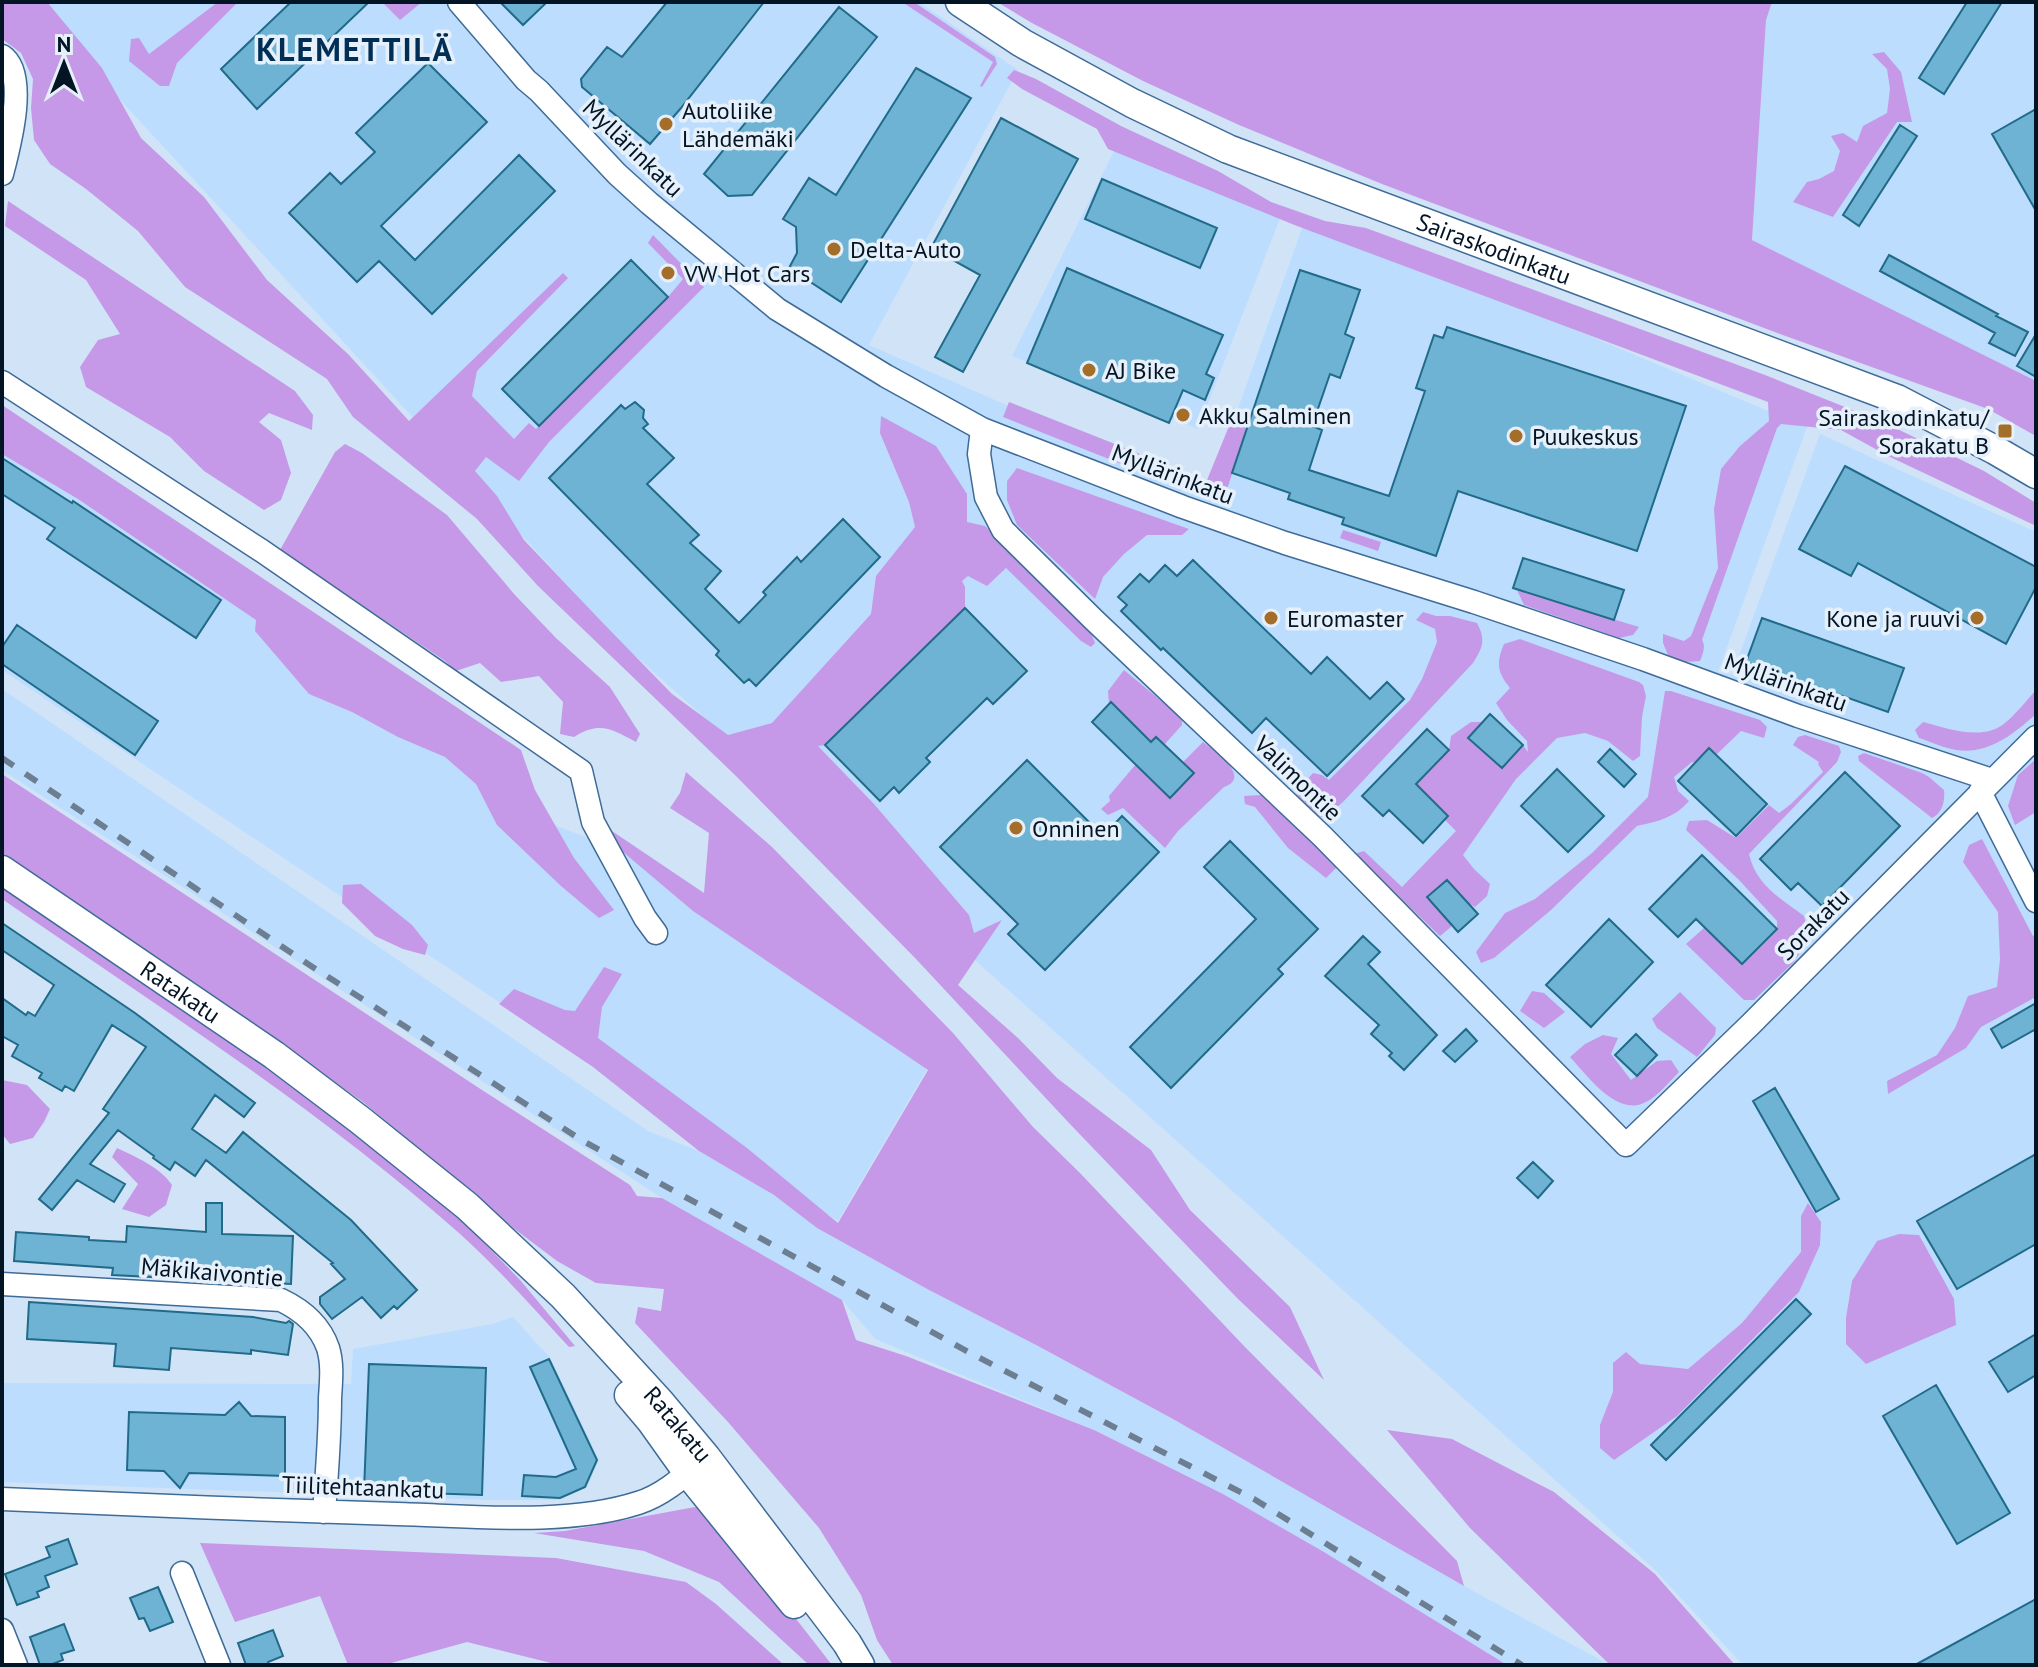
<svg xmlns="http://www.w3.org/2000/svg" width="2038" height="1667" viewBox="0 0 2038 1667" font-family="'PT Sans',sans-serif">
<rect width="100%" height="100%" fill="#d1e4f7"/>
<path fill="#bdddfe" d="M30 2H919L1018 70 869 345 1208 493 1306 217 1807 427 1718 672 1732 675 1820 434 2036 532V1665H1743L1653 1568 619 641Z
M1772 2H2036V383L1752 240 1766 20Z
M1118 143 1283 211 1198 429 1012 356Z
M2 446 141 533 528 815 617 849 930 1064 838 1221 574 1052 2 670Z
M2 689 648 1131 699 1151 774 1195 817 1228 929 1290 1038 1346 1173 1419 1464 1586 1610 1665H1507L1324 1552 1223 1494 1094 1430 875 1339 842 1300 662 1198 2 770Z
M513 1317 551 1359 599 1460 587 1487 560 1500H486L2 1482V1383L351 1384 353 1349 492 1324Z"/>
<path fill="#c599e7" d="M2 2H47L102 68 141 138 204 197 267 280 348 354 409 421 563 273 568 278 477 371 472 396 514 439 529 423 536 429 668 297 683 279 648 243 653 235 704 287 549 442 519 481 486 457 475 471 497 496 524 540 602 622 672 694 728 735 772 723 871 614 876 576 915 527 909 502 880 433 881 416 936 446 967 494V522L985 526 1090 630 1095 643 1091 647 1081 641 1006 568 987 586 968 576 962 581 965 587V608L825 745 818 746 874 804 969 915 974 933 1002 920 958 985 1018 1038 1057 1078 1151 1150 1190 1210 1290 1307 1324 1380 1237 1298 1069 1123 916 959 736 776 538 586 477 519 353 417 327 379 185 287 138 231 86 189 50 164 34 140 31 108 33 79 21 53 2 39Z
M218 2H238L177 63 169 86H160L129 61 131 39 139 38 149 54Z
M382 2H422L400 20Z
M902 2H914L995 57 997 64 982 87 980 86 993 62Z
M997 2H1772L1766 20 1752 240 2036 381V436L1988 409 1780 334 1382 184 1239 125 1143 81 1032 23Z
M1884 52 1901 72 1912 122H1897L1833 217 1793 202 1807 182 1819 179 1834 171 1840 151 1831 136 1843 133 1857 142 1863 126 1887 113 1890 89 1887 69 1872 54Z
M1014 70 1036 79 1121 126 1218 171 1271 202 1325 221 1366 228 1765 375 1885 423 1984 471 2036 503V526L1888 456 1841 430 1781 424 1777 428 1702 640C1706 646 1703 654 1700 661L1685 662 1668 655 1663 643V634L1684 641 1691 636 1718 568 1714 509 1721 469 1740 446 1769 421 1768 402 1297 226 1108 149 1097 129 1022 89 1007 78Z
M8 201 295 391 313 415 312 430 269 413 259 422 281 440 291 473 281 500 264 510 204 471 170 437 86 387 80 367 98 340 120 334 86 280 5 226Z
M1009 402 1173 467 1167 482 1003 417Z
M2 405 521 750 535 790 574 858 614 910 599 918 561 886 497 825 476 784 445 757 398 737 352 712 309 694 255 631 256 620 78 499 2 454Z
M1233 408 1252 415 1225 495 1216 494 1207 488V480L1234 414Z
M345 444 362 453 447 515 515 595 556 638 610 687 640 734 636 742C611 729 600 721 574 737L560 734 563 702 539 676 501 682 480 663 456 671 445 661 280 550 335 452Z
M1017 468 1189 529 1182 535H1147L1124 554 1103 577 1095 599 1017 525 1007 500V481Z
M1343 530 1381 542 1378 551 1340 538Z
M1517 590 1639 627 1633 635 1619 638 1524 605Z
M1423 612 1436 616H1450L1477 623C1486 640 1483 647 1473 663L1343 802 1325 817 1317 816 1295 793 1313 773 1322 775 1329 780 1410 700 1422 679 1437 642 1435 629 1416 620Z
M1520 639 1639 682 1643 685 1646 696 1642 717 1640 756 1633 761 1608 741 1585 733 1557 738 1516 779 1463 855 1474 869 1490 884 1487 896 1475 907 1457 896 1452 908 1451 927 1440 936 1354 854 1364 851 1402 887 1456 831 1445 820 1448 815 1416 784 1449 750 1451 736 1471 722H1483L1469 738 1502 768 1523 745 1528 752 1527 741 1507 720 1496 703 1510 688C1497 672 1496 663 1504 644Z
M1124 670 1182 718V725L1164 745 1151 742 1111 703 1109 704 1108 691Z
M2036 690V714C2014 734 1988 755 1956 750 1944 748 1931 742 1919 738L1915 730 1923 722C1947 728 1982 742 2005 723 2016 714 2026 701 2036 690Z
M1665 691H1671L1760 720 1767 727 1764 738 1741 731 1716 755 1709 748 1695 763 1692 762 1674 777 1678 791 1689 801C1674 818 1659 821 1637 826L1551 910 1494 958 1481 963 1476 952 1505 913 1535 899 1592 853 1648 797Z
M1805 735 1839 746 1841 752 1837 762 1749 854C1756 885 1780 898 1804 916L1809 938 1794 962 1754 1000H1744L1686 944 1705 927 1742 964 1777 929V921L1739 880 1686 830 1689 821 1707 820 1736 838 1769 805 1779 813 1791 804 1823 772 1818 764 1819 762 1793 745 1798 737Z
M1203 742C1213 750 1253 777 1224 787L1178 831 1165 848 1123 808 1108 815 1101 809 1110 801 1109 796 1136 764 1182 763Z
M1864 753 1922 773 1929 777 1944 790C1945 800 1943 813 1932 818L1859 761 1858 756Z
M2036 759V812L2015 825 2008 806 2018 775Z
M686 772 772 847 953 1033 1033 1127 1080 1173 1244 1346 1457 1561 1464 1586 1173 1419 1038 1346 929 1290 817 1228 774 1195 699 1151 593 1067 499 1004 514 989 565 1010 575 1011 604 967 622 974 602 1007 598 1038 747 1148 838 1223 928 1070 693 911 610 841 606 827 704 893 709 833 670 808 680 793Z
M2 774 482 1090 630 1185 637 1196 662 1198 842 1300 856 1340 906 1356 1094 1430 1223 1494 1324 1552 1507 1665H893L877 1640 861 1595 819 1528 728 1422 635 1323 638 1307 661 1311 664 1289 596 1283 557 1261 512 1227 363 1102 232 1010 2 854Z
M1261 795 1335 863 1337 867 1326 878 1288 848 1255 807 1245 804 1244 796Z
M1982 839 2033 936 2036 935V997L1981 1027 1966 1048 1888 1094 1887 1081 1937 1055 1955 1028 1968 996 1997 987 2000 959 1998 912 1963 862 1969 845Z
M361 884 412 925 428 945 425 955 403 949 375 936 342 903 343 885Z
M2 886 259 1062 376 1150 463 1221 521 1281 575 1346 569 1347C533 1308 498 1268 459 1233 318 1108 157 1006 2 899Z
M1532 991 1544 993 1565 1012 1544 1028 1520 1011Z
M1680 992 1716 1028 1715 1035 1697 1057 1657 1028 1652 1019Z
M1603 1035 1618 1038 1611 1054 1631 1080 1657 1061 1671 1060 1679 1072C1669 1082 1658 1096 1646 1102 1617 1118 1587 1075 1570 1057L1585 1044Z
M2 1080 27 1085 50 1109 44 1122 33 1138 10 1144 2 1134Z
M117 1148C136 1157 160 1167 172 1185L166 1205 149 1217 122 1209 138 1184 112 1157Z
M1808 1203 1821 1222 1820 1245 1799 1292 1677 1416 1614 1460 1600 1448V1425L1613 1392V1363L1626 1352 1640 1364 1688 1369 1742 1323 1801 1252V1216Z
M1899 1234 1919 1235 1954 1299 1956 1325 1866 1364 1846 1344V1318L1852 1281 1877 1241Z
M1387 1430 1452 1439 1554 1492 1655 1574 1735 1665H1610L1470 1528Z
M695 1507 706 1511 747 1556 832 1665H809L719 1582 644 1551 534 1533 565 1531Z
M200 1543 556 1558 686 1582 716 1604 784 1665H559L467 1642 384 1665H348L320 1596 235 1622Z"/>
<path fill="#6eb3d4" stroke="#216a88" stroke-width="2" d="M291 2H369L257 109 221 69Z
M500 2H547L523 25Z
M667 2H764L681 108 650 144 582 87 581 79 607 47 622 57Z
M1967 2H2002L1944 94 1919 78Z
M839 7 877 37 752 195 728 196 704 174Z
M428 63 487 122 381 226 415 260 519 155 555 191 432 314 379 261 357 282 289 213 330 173 341 184 375 152 356 133Z
M916 68 971 98 841 302 789 268 797 253 796 227 783 219 809 178 836 195Z
M2036 109V211L1992 134Z
M1001 118 1078 159 963 372 935 357 980 275 931 248Z
M1900 125 1917 136 1859 226 1843 215Z
M1102 179 1217 228 1200 268 1085 219Z
M1889 255 1998 314 1996 316 2028 332 2015 356 1989 343 1995 333 1880 271Z
M631 260 668 297 539 426 502 389Z
M1067 268 1223 335 1206 374 1214 378 1205 400 1183 390 1169 423 1027 363Z
M1300 270 1360 290 1345 334 1354 338 1340 378 1330 374 1312 426 1322 430 1309 470 1389 496 1425 391 1416 388 1434 335 1443 338 1447 327 1686 406 1637 551 1458 491 1436 556 1342 524 1344 518 1288 499 1290 493 1232 473Z
M2036 334V377L2017 366Z
M635 402 644 410 643 418 648 424 643 428 674 458 647 484 699 535 690 543 721 571 705 589 739 623 766 595 763 592 797 557 801 562 843 519 880 557 756 686 749 679 744 683 716 655 719 651 549 478 621 405 625 409Z
M2 458 72 503 73 501 221 600 196 638 47 539 55 528 2 494Z
M1845 466 2036 567V587L2006 644 1858 563 1851 576 1799 549Z
M1523 558 1624 590 1614 620 1513 588Z
M1193 560 1311 674 1327 657 1370 699 1387 682 1404 699 1327 776 1266 718 1252 733 1163 648 1161 650 1121 611 1127 605 1118 597 1140 574 1149 582 1165 565 1177 576Z
M965 608 1027 671 993 704 987 698 926 758 930 762 899 793 894 787 880 801 825 745Z
M1762 618 1904 668 1888 712 1746 662Z
M17 625 158 721 135 755 2 664V647Z
M1111 702 1151 742 1156 737 1194 773 1170 798 1092 722Z
M1490 714 1523 745 1502 768 1468 738Z
M1427 729 1449 750 1416 784 1448 816 1423 843 1389 810 1383 816 1362 796Z
M1709 748 1767 804 1736 836 1678 781Z
M1610 749 1636 774 1624 787 1598 762Z
M1027 760 1103 836 1122 816 1159 852 1045 970 1008 934 1018 924 940 847Z
M1557 769 1604 816 1568 852 1521 806Z
M1845 772 1900 826 1822 906 1798 883 1791 890 1760 859Z
M1230 841 1318 929 1278 969 1283 974 1171 1088 1130 1047 1256 919 1204 867Z
M1702 855 1777 929 1742 964 1696 919 1678 937 1649 909Z
M1447 880 1478 914 1458 932 1427 897Z
M1609 919 1653 962 1591 1027 1546 985Z
M2 923 135 1013 255 1103 244 1117 215 1095 192 1129 226 1153 243 1132 351 1220 417 1290 397 1309 394 1306 381 1318 362 1297 332 1319 320 1304V1297L345 1279 331 1264 333 1263 206 1160 195 1176 175 1162 170 1170 153 1158 154 1156 118 1130 90 1164 125 1184 114 1202 77 1180 52 1210 39 1199 109 1113 103 1109 146 1047 112 1025 74 1091 65 1086 62 1091 39 1078 42 1073 12 1056 18 1045 2 1036V998L26 1015 28 1012 35 1016 54 985 2 950Z
M1363 936 1380 952 1368 964 1437 1035 1404 1070 1389 1056 1392 1053 1371 1034 1379 1025 1325 976Z
M2036 1003V1029L2002 1048 1991 1029Z
M1466 1029 1477 1041 1455 1062 1443 1051Z
M1636 1034 1657 1055 1637 1076 1615 1055Z
M1775 1088 1839 1199 1816 1212 1753 1101Z
M2036 1154V1244L1957 1289 1917 1221Z
M1533 1162 1553 1181 1538 1198 1517 1178Z
M206 1203H222V1234L293 1236 291 1284 112 1275 113 1268 14 1261 16 1232 89 1237V1240L126 1242 127 1226 206 1232Z
M1796 1299 1811 1314 1666 1460 1651 1445Z
M29 1302 253 1317 286 1323 289 1321 293 1324 288 1355 251 1350V1354L171 1348 169 1370 114 1366 116 1344 27 1339Z
M2036 1334V1375L2008 1392 1989 1362Z
M549 1359 597 1460 585 1487 560 1498 522 1496 524 1475 556 1477 576 1469 530 1367Z
M369 1364 486 1368 482 1495 364 1491Z
M1936 1385 2010 1513 1957 1544 1883 1416Z
M239 1402 251 1416 285 1417V1476L189 1473 180 1488 164 1471 127 1470 129 1412 225 1415Z
M68 1539 77 1564 45 1576 49 1587 37 1592 39 1597 17 1605 5 1574 50 1557 46 1547Z
M158 1587 173 1622 150 1631 144 1618 139 1619 130 1598Z
M2036 1599V1665H1915Z
M64 1624 74 1650 61 1654 63 1660 50 1665H40L30 1637Z
M273 1630 283 1656 268 1662 269 1665H246L238 1643Z"/>
<g fill="none" stroke-linecap="round" stroke-linejoin="round">
<defs>
<path id="minor" d="M459 2 526 80 539 91 617 174 649 203 777 309 886 376 982 429 1183 507 1285 543 1474 602 1643 659 1798 716 1992 780
M2 56C29 74 9 147 2 174
M2 382 262 551 581 771 593 822 645 918 656 933
M982 429 979 454 986 497 1003 530 1094 620 1322 836 1626 1145 1751 1024 2036 737
M1980 792 2036 901
M2 1284 281 1300C302 1310 320 1325 328 1348 333 1364 331 1382 330 1398 330 1436 327 1474 324 1512
M2 1499C134 1505 265 1510 397 1514 471 1516 567 1526 638 1503 661 1496 681 1479 699 1463
M182 1573 219 1665
M2 1630 16 1665"/>
<g id="major">
<path id="s1" d="M960 2 1022 43 1132 103 1228 149 1897 399 1995 450 2036 474"/>
<path id="s2" d="M2 870 274 1055 360 1120 467 1206 563 1296 660 1402 706 1457 847 1643 860 1665"/>
<path d="M629 1395 651 1421 688 1473 794 1604"/>
</g>
</defs>
<use href="#minor" stroke="#3f6b97" stroke-width="25"/>
<use href="#major" stroke="#3f6b97" stroke-width="31"/>
<use href="#minor" stroke="#fff" stroke-width="22"/>
<use href="#major" stroke="#fff" stroke-width="28"/>
<path stroke="#6c7e90" stroke-width="6" stroke-dasharray="14 14" stroke-linecap="butt" d="M2 758 308 964 583 1141 972 1354 1254 1499 1522 1665"/>
</g>
<g fill="#a46e28" stroke="#e6f0fa" stroke-width="3">
<circle cx="666" cy="124" r="8"/>
<circle cx="834" cy="249" r="8"/>
<circle cx="668" cy="273" r="8"/>
<circle cx="1089" cy="370" r="8"/>
<circle cx="1183" cy="415" r="8"/>
<rect x="1997" y="423" width="16" height="16" rx="4"/>
<circle cx="1516" cy="436" r="8"/>
<circle cx="1271" cy="618" r="8"/>
<circle cx="1977" cy="618" r="8"/>
<circle cx="1016" cy="828" r="8"/>
</g>
<g text-anchor="middle" dominant-baseline="central" stroke-width="7" stroke-linejoin="round" paint-order="stroke">
<g font-size="24" fill="#031425" stroke="#e6f0fa" text-anchor="start">
<text x="682" y="110">Autoliike<tspan x="682" dy="28">Lähdemäki</tspan></text>
<text x="850" y="249">Delta-Auto</text>
<text x="684" y="273">VW Hot Cars</text>
<text x="1105" y="370">AJ Bike</text>
<text x="1199" y="415">Akku Salminen</text>
<text x="1989" y="417" text-anchor="end">Sairaskodinkatu/<tspan x="1989" dy="28">Sorakatu B</tspan></text>
<text x="1532" y="436">Puukeskus</text>
<text x="1287" y="618">Euromaster</text>
<text x="1961" y="618" text-anchor="end">Kone ja ruuvi</text>
<text x="1032" y="828">Onninen</text>
</g>
<g font-size="24" fill="#031425" stroke="#e6f0fa">
<text transform="translate(633 148) rotate(44)">Myllärinkatu</text>
<text stroke="none"><textPath href="#s1" startOffset="590">Sairaskodinkatu</textPath></text>
<text transform="translate(1173 474) rotate(21)">Myllärinkatu</text>
<text transform="translate(1786 682) rotate(20)">Myllärinkatu</text>
<text transform="translate(1298 778) rotate(44)">Valimontie</text>
<text transform="translate(1813 924) rotate(-45)">Sorakatu</text>
<text stroke="none"><textPath href="#s2" startOffset="216">Ratakatu</textPath></text>
<text transform="translate(212 1272) rotate(5)">Mäkikaivontie</text>
<text stroke="none"><textPath href="#s2" startOffset="878">Ratakatu</textPath></text>
<text transform="translate(363 1487) rotate(2)">Tiilitehtaankatu</text>
</g>
<g font-size="32" font-weight="bold" letter-spacing="2" fill="#002e55" stroke="#e6f0fa">
<text x="355" y="49">KLEMETTILÄ</text>
</g>
</g>
<rect width="2038" height="1667" fill="none" stroke="#031425" stroke-width="8"/>
<g transform="translate(64 64)" stroke="#e6f0fa" stroke-width="6" paint-order="stroke">
<path d="M0-6L14 30L0 20L-14 30Z" fill="#031425"/>
<text y="-12" font-size="22" font-weight="bold" text-anchor="middle" fill="#031425">N</text>
</g>
</svg>
